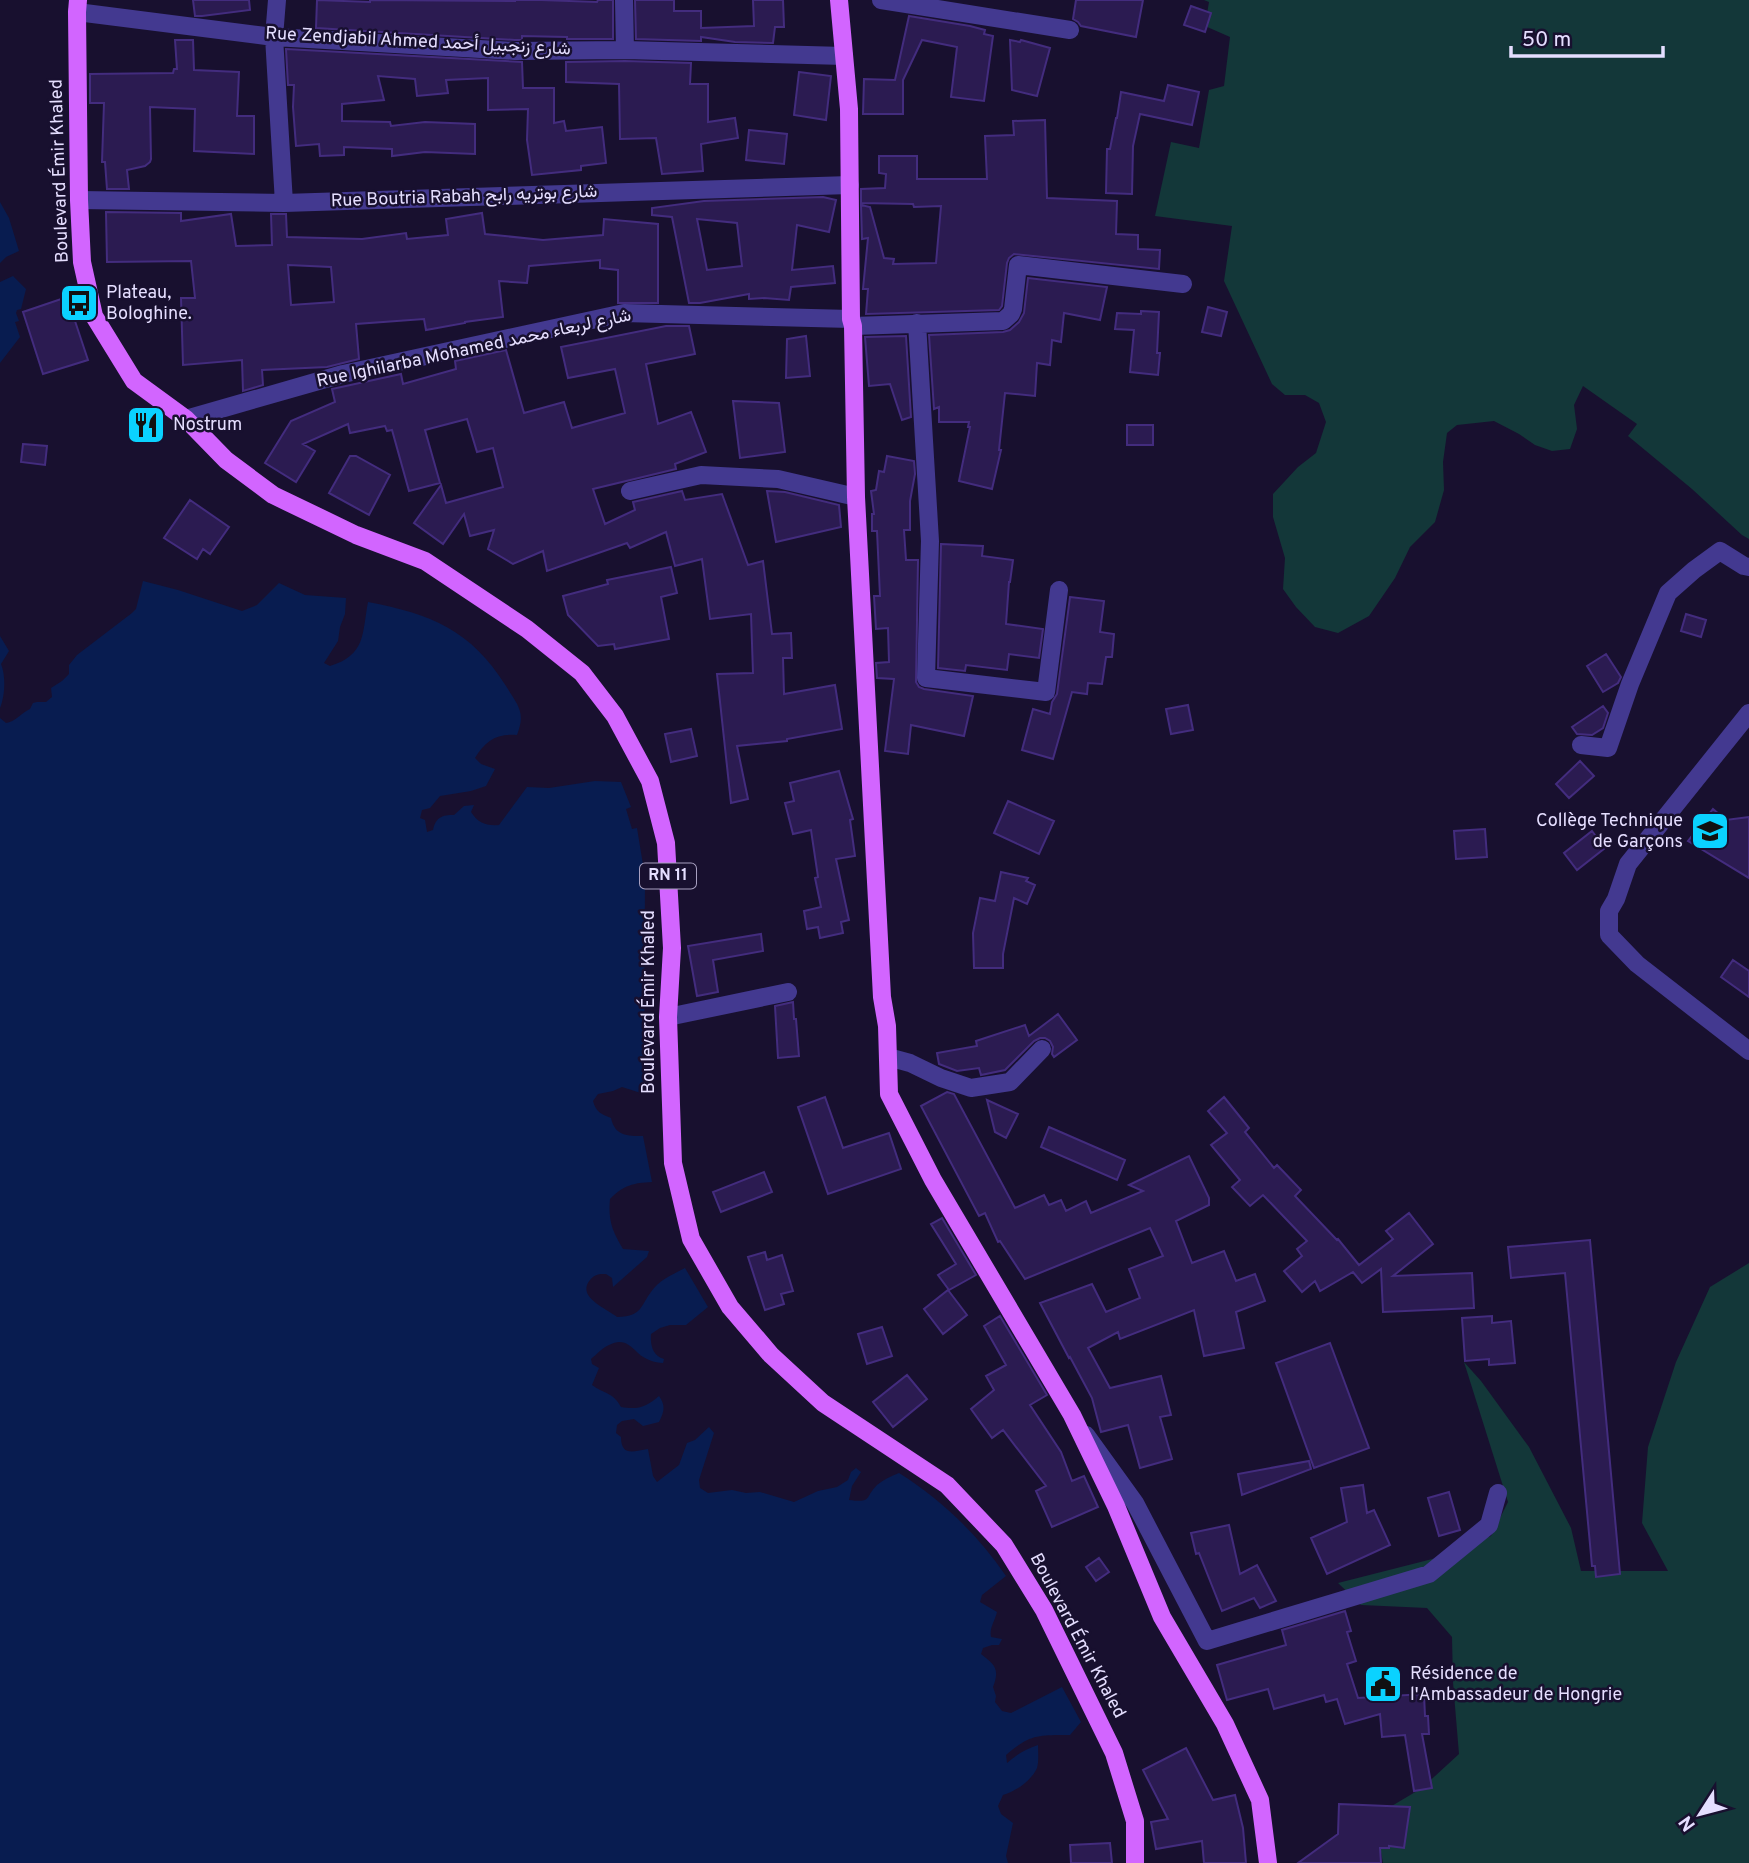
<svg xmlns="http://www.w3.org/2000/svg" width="1749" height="1863" viewBox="0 0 1749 1863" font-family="Overpass,Vazirmatn,sans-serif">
<rect width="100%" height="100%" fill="#18102f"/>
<path fill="#133739" d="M1204 0H1749V539L1742 535 1692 489 1628 436 1637 424 1583 386 1574 405 1577 429 1570 449 1552 451 1535 445 1519 434 1494 421 1457 425 1447 433 1443 462 1444 490 1435 522 1410 547 1395 578 1369 616 1338 633 1315 627 1296 607 1283 589 1285 558 1273 517V494L1298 467 1316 453 1326 422 1319 403 1305 395H1285L1272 384 1224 281 1232 226 1155 216 1171 142 1199 148 1209 90 1224 86 1230 37 1205 26 1209 2Z
M1749 1263V1863H1383L1380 1847 1390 1807 1422 1788 1459 1754 1453 1682 1452 1637 1427 1608 1361 1605 1338 1583 1444 1556 1491 1536 1508 1502 1464 1362 1481 1381 1529 1447 1571 1528 1581 1571H1668L1642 1523 1648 1447 1676 1362 1710 1287Z"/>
<path fill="#081c50" d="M0 202 9 218 19 251 6 257 0 263Z
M13 276 26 289 21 309 17 310 16 313 19 321 15 322 20 337 0 363V282Z
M143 581 178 590 242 611 257 605 279 583 305 595 346 598 345 614 340 627 338 641 324 663 330 666C366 655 362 634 368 602 431 614 471 630 506 686 518 706 526 712 517 735 497 733 485 741 475 758L481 764 495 769 486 786 471 791 440 796 430 808 422 810 420 818 425 820 427 832 433 830C436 817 442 815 454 815L464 806 474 805 471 812C478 823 486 826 499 825L527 787 549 788 595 781 621 782 631 807 626 809 632 829 637 828 645 877 644 1094 622 1087 613 1091 598 1094 593 1101C596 1112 601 1114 611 1118 615 1136 627 1136 643 1136L652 1182C633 1183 624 1185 610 1199 608 1220 612 1231 623 1249L649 1251 647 1257 613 1287 612 1278 606 1274C599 1274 595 1274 590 1280 576 1297 606 1308 617 1317 645 1316 639 1305 655 1287 663 1278 674 1274 685 1268L708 1307 686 1325H670L660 1328 651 1334C650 1345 653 1356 664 1359L663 1363C655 1363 644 1359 638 1353 629 1344 622 1338 609 1345 602 1348 597 1354 591 1359L592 1364 599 1368 592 1385C604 1394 613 1392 621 1407 638 1410 646 1407 659 1396 666 1406 664 1412 659 1422L643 1426 634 1419 622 1421 617 1425 616 1433 621 1437C621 1457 634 1451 648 1449L653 1476 657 1482 679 1465 687 1443 695 1440 709 1427 714 1433 699 1480 700 1488 708 1493 732 1490 746 1493 760 1492 794 1502 818 1491 837 1487 848 1480 851 1472 856 1468 861 1472 852 1486 849 1500C873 1503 864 1498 877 1485 883 1480 891 1476 899 1473 942 1500 977 1534 1006 1576L982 1595 980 1602 997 1612C995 1621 989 1628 991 1637L1002 1639 999 1645H992L983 1648 981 1654C995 1665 1000 1669 993 1687L996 1696 995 1702 1002 1711 1011 1713 1062 1687 1081 1722 1070 1735C1039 1735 1030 1734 1006 1755L1007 1763C1017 1754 1026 1749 1038 1745 1038 1752 1039 1761 1037 1768 1032 1780 1015 1792 1003 1795L998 1806 1001 1814 1013 1823 1006 1856 1008 1863H0V718L6 723C15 722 21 713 30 709L33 703 37 702H46L52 697 51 688 62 681 69 674V665L77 655 132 613 136 609Z
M0 636 9 651 1 664C6 676 5 696 0 708Z"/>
<path fill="#2b1b51" stroke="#432c7e" stroke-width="2" fill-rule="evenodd" d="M193 0H249L250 10 202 16H195Z
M317 0 370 2V0L515 1V0H541L597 2 598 0H613V39H567V37L522 36V40H515L316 28Z
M635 0H674V11H701V28L754 26 753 0H783L784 27H775L773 43 735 42 701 37V41L636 39Z
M1076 0H1143L1136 37 1081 26 1078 22 1073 19Z
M1191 6 1211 13 1205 32 1184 25Z
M909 16 970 26 985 30 984 34 993 36 984 101 951 97 957 47 922 40 903 80V114H863L864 79 895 80Z
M175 40H193L194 70 239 72 237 116H254V154L194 151 195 109 150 107 151 159 150 162 145 166 127 170 129 189H107L105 162H102L104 103H90V74L173 73 174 69H177Z
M1010 40 1020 42 1021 40 1050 48 1037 96 1012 90Z
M286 49 522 62 523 88H554V123L564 121 566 131 602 127 606 163 581 166V170L532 175 527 140 528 109 488 110V78L446 80 448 93 417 96 415 79 378 76 384 100 342 104V121L390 122 391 126 425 122 475 124V154L425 152 392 156V149L344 147V155L320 156 319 144 296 146 293 107 294 85H288Z
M625 61 691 63 690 84H708V122L735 118 738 138 701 144 703 171 662 174 656 138 620 139 619 84 566 82V62Z
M799 72 831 76 826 120 794 115Z
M1168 85 1199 92 1192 125 1140 114 1133 146 1132 194 1106 193 1107 149H1110L1116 118H1117L1121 92 1164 101Z
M1045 120 1047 198 1117 201 1116 234 1138 235V249L1160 250 1159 269 1014 254 1009 258 1007 263 1002 306 999 310 866 314 868 289H863L868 238 862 239 861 205 870 207 884 258 894 259 893 264 936 263 941 206 914 207 913 204 861 203V189L885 188 886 174 879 173V156H917V179H987L985 136 1014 135 1013 121Z
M749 130 787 134 784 164 746 160Z
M823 197 836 200 829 232 797 225 792 270 833 266 835 283 791 287 789 300 764 298 749 299V294L700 303H689L672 217 652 215V208L704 201ZM697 219 737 223 742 266 707 270Z
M106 212 181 213V221L231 214 236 246 272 245 271 214H286L287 237 362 239 406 233 407 239 448 235 446 219 482 213 485 234 543 240 603 235 604 219 658 224V303H618V270L600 268V260L529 266 527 283 499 281 503 317 465 322V323L426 330 424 319 356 324 359 359 327 367 262 370 263 385 243 391 242 360 183 365 181 298H195L191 261 107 262ZM288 265 331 267 334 302 291 305Z
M1028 278 1107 287 1100 320 1064 313 1061 342 1052 340 1050 365 1037 363 1035 396 1005 393 999 450H1001L992 489 959 481 970 427H968L969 422H939V407L934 409 929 335 1003 332 1010 330 1019 322 1024 313Z
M67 297 88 360 43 374 23 312Z
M1208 307 1227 312 1221 336 1202 332Z
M1141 311 1159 312 1157 353H1160L1158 375 1130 372 1134 330 1115 329 1117 313 1141 314Z
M666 326H689L695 354 646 364 658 424 691 412 706 452 675 464 676 469 593 489 605 524 635 510 633 502 682 491 685 500 722 494 748 565 763 561 772 634 791 633 792 658H783L784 694 835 685 842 729 787 739V741L737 746 748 799 731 803 717 674 753 673 751 614 710 619 702 559 675 566 666 532 630 548 627 543 547 571 543 551 513 564 488 549 494 530 470 536 464 514 443 544 414 523 441 485 446 503 503 487 493 448 477 452 467 419 425 430 440 483 409 491 392 430 387 431 385 426 350 433 348 424 303 444 315 451 296 482 265 463 291 421 335 402 332 389 401 374 403 384 456 369 455 361 506 350 524 413 564 402 572 428 625 413 615 369 568 378 561 347Z
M806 336 810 376 786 378 787 339Z
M906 336 911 417 902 420 890 384 869 386 865 337Z
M733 401 779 403 785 452 740 458Z
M1127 425H1153V445H1127Z
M23 444 47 446 45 465 21 462Z
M350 456H356L390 475 369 515 329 493Z
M887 456 914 461 915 474 910 501V530H904L906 560H918L916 682 919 687 924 689 973 696 964 736 911 725 908 754 885 751 894 679 877 678 876 663 889 662 888 628 876 629 874 596H880L877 531H872V514H874L871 491 876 490 879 471 884 472Z
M767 491 785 492 839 505 841 527 776 542Z
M190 500 229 527 210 554 203 549 197 559 164 538Z
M941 544 983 546 982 556 1013 560 1010 582H1009L1006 624 1043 629 1039 658 1009 654 1007 670 966 665 965 671 938 668Z
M671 567 677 593 661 597 669 639 615 649 614 644 598 646 568 615 563 596 608 584 607 580Z
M1070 597 1104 601 1100 632 1114 634 1112 657H1106L1102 684 1088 683 1087 694 1072 692 1053 759 1022 750 1033 709 1050 714 1052 702 1057 694Z
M1686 614 1706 620 1701 637 1681 631Z
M1606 654 1621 677 1618 683 1603 692 1587 666Z
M1188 705 1193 730 1171 734 1166 709Z
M1603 706 1608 713 1603 728 1592 735 1577 734 1572 727Z
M691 729 697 756 671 762 665 734Z
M1580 761 1594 776 1569 798 1556 784Z
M839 771 853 819 850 820 855 856 836 859 849 920 841 922 843 933 820 938 818 927 807 929 804 911 821 907 815 878 818 877 811 830 793 834 785 803 794 801 790 783Z
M1008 801 1054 821 1039 854 994 833Z
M1713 809 1726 820 1749 817V878L1688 841Z
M1485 829 1487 857 1456 859 1454 831Z
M1592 831 1605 848 1577 870 1564 853Z
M1001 872 1028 878 1026 881 1035 885 1027 904 1014 898 1003 954V968H974L973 933 980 898 995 901Z
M761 934 763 951 713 960 718 992 697 996 688 946Z
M1733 960 1749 971V997L1721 977Z
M793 1002 794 1019H796L799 1056 778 1058 775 1006Z
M1058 1014 1077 1040 1054 1057 1052 1054 1053 1047 1050 1041 1045 1038H1040L1034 1041 1005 1070 981 1075 979 1068 957 1071 939 1064 937 1053 977 1046 976 1041 1025 1025 1029 1036Z
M947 1092 954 1094 1015 1208 1044 1195 1049 1205 1061 1200 1066 1211 1086 1201 1091 1213 1143 1191 1129 1185 1189 1156 1209 1198V1205L1176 1221 1192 1263 1224 1251 1236 1281 1255 1274 1265 1301 1236 1312 1244 1348 1204 1356 1194 1310 1120 1339 1118 1332 1088 1348 1110 1388 1161 1376 1171 1415 1160 1417 1172 1459 1140 1468 1128 1425 1101 1432 1092 1398 1070 1357 1069 1358 1040 1303 1092 1284 1106 1312 1140 1298 1129 1269 1163 1256 1150 1228 1025 1279 1000 1241 998 1242 985 1213 979 1216 921 1106Z
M825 1097 843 1148 889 1133 901 1169 828 1194 798 1107Z
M1224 1097 1249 1128 1245 1132 1274 1168 1277 1165 1301 1190 1295 1196 1337 1240 1338 1239 1359 1265 1393 1239 1386 1231 1409 1213 1433 1244 1393 1276 1472 1273 1474 1308 1383 1312 1381 1269 1362 1283 1353 1272 1320 1291 1315 1281 1302 1292 1284 1271 1302 1256 1297 1249 1307 1241 1263 1195 1250 1206 1232 1187 1240 1180 1211 1145 1227 1133 1208 1111Z
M987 1100 1018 1114 1006 1138 995 1132Z
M1049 1127 1125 1160 1117 1180 1041 1147Z
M764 1172 772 1192 721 1212 713 1192Z
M942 1218 976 1275 949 1290 938 1275 956 1264 931 1224Z
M1590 1240 1620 1574 1596 1577 1595 1566H1592L1565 1273 1511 1278 1508 1247Z
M765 1252 767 1260 782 1255 793 1291 781 1294 784 1304 765 1310 748 1257Z
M948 1290 967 1315 943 1334 924 1309Z
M1000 1316 1047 1395 1030 1405 1061 1452 1072 1481 1084 1476 1098 1507 1052 1527 1036 1491 1046 1486 1003 1430 992 1438 971 1409 994 1390 986 1376 1006 1365 984 1326Z
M1492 1316V1323L1511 1321 1515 1363 1489 1365V1359L1465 1361 1462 1318Z
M882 1327 892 1356 867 1364 858 1334Z
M1330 1343 1369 1448 1314 1468 1276 1363Z
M907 1375 927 1399 893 1427 873 1402Z
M1309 1461 1311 1469 1242 1495 1238 1474Z
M1363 1485 1367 1513 1374 1510 1390 1545 1327 1574 1311 1538 1347 1522 1341 1488Z
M1449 1492 1460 1530 1439 1536 1428 1498Z
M1229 1525 1240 1574 1257 1565 1276 1601 1260 1608 1254 1598 1222 1611 1199 1553 1196 1554 1191 1533Z
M1099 1558 1109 1572 1096 1581 1086 1567Z
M1345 1611 1351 1631 1347 1632 1356 1661 1347 1664 1358 1698 1424 1694 1425 1716H1428L1429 1734H1422L1432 1788 1414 1791 1405 1735 1382 1737 1380 1714 1345 1724 1337 1699 1326 1702 1324 1695 1274 1709 1268 1689 1227 1700 1217 1665 1286 1645 1282 1630Z
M1186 1748 1213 1800 1235 1795 1243 1828 1246 1863H1204L1202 1841 1156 1849 1151 1822 1168 1819 1143 1770Z
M1339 1804 1410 1807 1404 1848 1389 1846V1848H1380L1381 1863H1298L1338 1834Z
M1110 1843 1112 1863H1071L1070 1845Z"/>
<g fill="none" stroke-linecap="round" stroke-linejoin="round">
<path stroke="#433990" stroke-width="18" d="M277 0 274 37 284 203
M624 0 625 50
M881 0 1070 30
M77 12 274 37 515 51 625 50 844 56
M79 200 284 203 850 185
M917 323 930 541 926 678 1046 692 1059 590
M853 326 1003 321 1011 314 1013 309 1018 265 1183 284
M186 419 343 374 624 313 851 319
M630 491 701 475 778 479 856 497
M1749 713 1628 864 1616 899 1609 911V935L1637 964 1749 1051
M1581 745 1608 748 1630 684 1668 593 1694 570 1720 551 1744 566 1749 567
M668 1017 788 992
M888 1057 910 1063 941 1078 971 1088 1010 1082 1042 1049
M1086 1435 1135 1503 1207 1641 1429 1574 1489 1525 1498 1493"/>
<path stroke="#d265ff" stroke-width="18" d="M78 0 77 12 79 200 82 262 94 316 134 381 186 419 226 460 273 495 356 535 425 561 527 629 582 673 615 716 650 781 666 843 672 948 668 1017 673 1163 691 1239 730 1307 771 1355 823 1403 947 1485 1004 1545 1044 1610 1114 1753 1135 1821V1863
M839 0 849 109 851 319 853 326 856 497 882 997 887 1026 889 1094 933 1180 1072 1415 1116 1506 1162 1617 1225 1724 1260 1800 1268 1863"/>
</g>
<defs>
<symbol id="bus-square" viewBox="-11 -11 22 22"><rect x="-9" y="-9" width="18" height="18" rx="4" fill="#0ad2ff" stroke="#18102f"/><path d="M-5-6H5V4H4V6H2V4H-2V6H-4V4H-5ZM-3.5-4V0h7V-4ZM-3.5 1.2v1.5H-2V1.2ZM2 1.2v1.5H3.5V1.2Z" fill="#111"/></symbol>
<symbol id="restaurant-square" viewBox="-11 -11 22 22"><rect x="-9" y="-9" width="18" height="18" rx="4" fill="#0ad2ff" stroke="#18102f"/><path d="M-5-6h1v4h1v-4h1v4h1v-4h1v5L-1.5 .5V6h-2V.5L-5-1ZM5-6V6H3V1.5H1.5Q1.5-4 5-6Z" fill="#111"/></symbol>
<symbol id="school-square" viewBox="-11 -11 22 22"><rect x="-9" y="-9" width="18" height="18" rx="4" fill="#0ad2ff" stroke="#18102f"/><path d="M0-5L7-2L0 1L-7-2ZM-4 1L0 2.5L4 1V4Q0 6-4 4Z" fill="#111"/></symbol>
<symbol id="civic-square" viewBox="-11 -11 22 22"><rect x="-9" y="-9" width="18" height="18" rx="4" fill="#0ad2ff" stroke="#18102f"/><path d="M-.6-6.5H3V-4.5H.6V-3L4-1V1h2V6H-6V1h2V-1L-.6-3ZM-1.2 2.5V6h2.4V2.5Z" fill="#111"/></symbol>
</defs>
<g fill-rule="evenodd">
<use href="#bus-square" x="57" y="281" width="44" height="44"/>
<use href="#restaurant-square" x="124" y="403" width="44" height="44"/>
<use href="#school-square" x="1688" y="809" width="44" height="44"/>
<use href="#civic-square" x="1361" y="1662" width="44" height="44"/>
</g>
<g text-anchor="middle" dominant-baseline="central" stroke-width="5" stroke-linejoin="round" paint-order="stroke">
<rect fill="#18102f" stroke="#a8a0c1" stroke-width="2" x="640" y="863.5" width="56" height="25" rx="5"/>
<g font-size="16" font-weight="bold" fill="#e5deff">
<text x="668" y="876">RN 11</text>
</g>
<g font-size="18" fill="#e5deff" stroke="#18102f">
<text transform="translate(418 42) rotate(3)">Rue Zendjabil Ahmed شارع زنجبيل أحمد</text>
<text transform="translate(60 171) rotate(-92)">Boulevard Émir Khaled</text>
<text transform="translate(464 197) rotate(-2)">Rue Boutria Rabah شارع بوتريه رابح</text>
<text transform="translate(474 349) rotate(-12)">Rue Ighilarba Mohamed شارع لربعاء محمد</text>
<text transform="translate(649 1002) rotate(-90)">Boulevard Émir Khaled</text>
<text transform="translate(1077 1636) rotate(62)">Boulevard Émir Khaled</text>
</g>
<g font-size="18" fill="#e5deff" stroke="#18102f" text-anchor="start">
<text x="106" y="293">Plateau,<tspan x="106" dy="21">Bologhine.</tspan></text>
<text x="173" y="425">Nostrum</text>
<text x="1683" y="821" text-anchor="end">Collège Technique<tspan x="1683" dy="21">de Garçons</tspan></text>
<text x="1410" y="1674">Résidence de<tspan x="1410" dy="21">l'Ambassadeur de Hongrie</tspan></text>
</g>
</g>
<g transform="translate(1700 1814) rotate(234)" stroke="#18102f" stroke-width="5" paint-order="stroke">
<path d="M0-5L12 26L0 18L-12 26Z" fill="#e5deff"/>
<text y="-10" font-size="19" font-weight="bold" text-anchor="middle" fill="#e5deff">N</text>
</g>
<path d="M1511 46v10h152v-10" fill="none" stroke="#e5deff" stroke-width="3.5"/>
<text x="1522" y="46" font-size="21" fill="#e5deff" stroke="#18102f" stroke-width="5" paint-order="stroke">50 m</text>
</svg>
